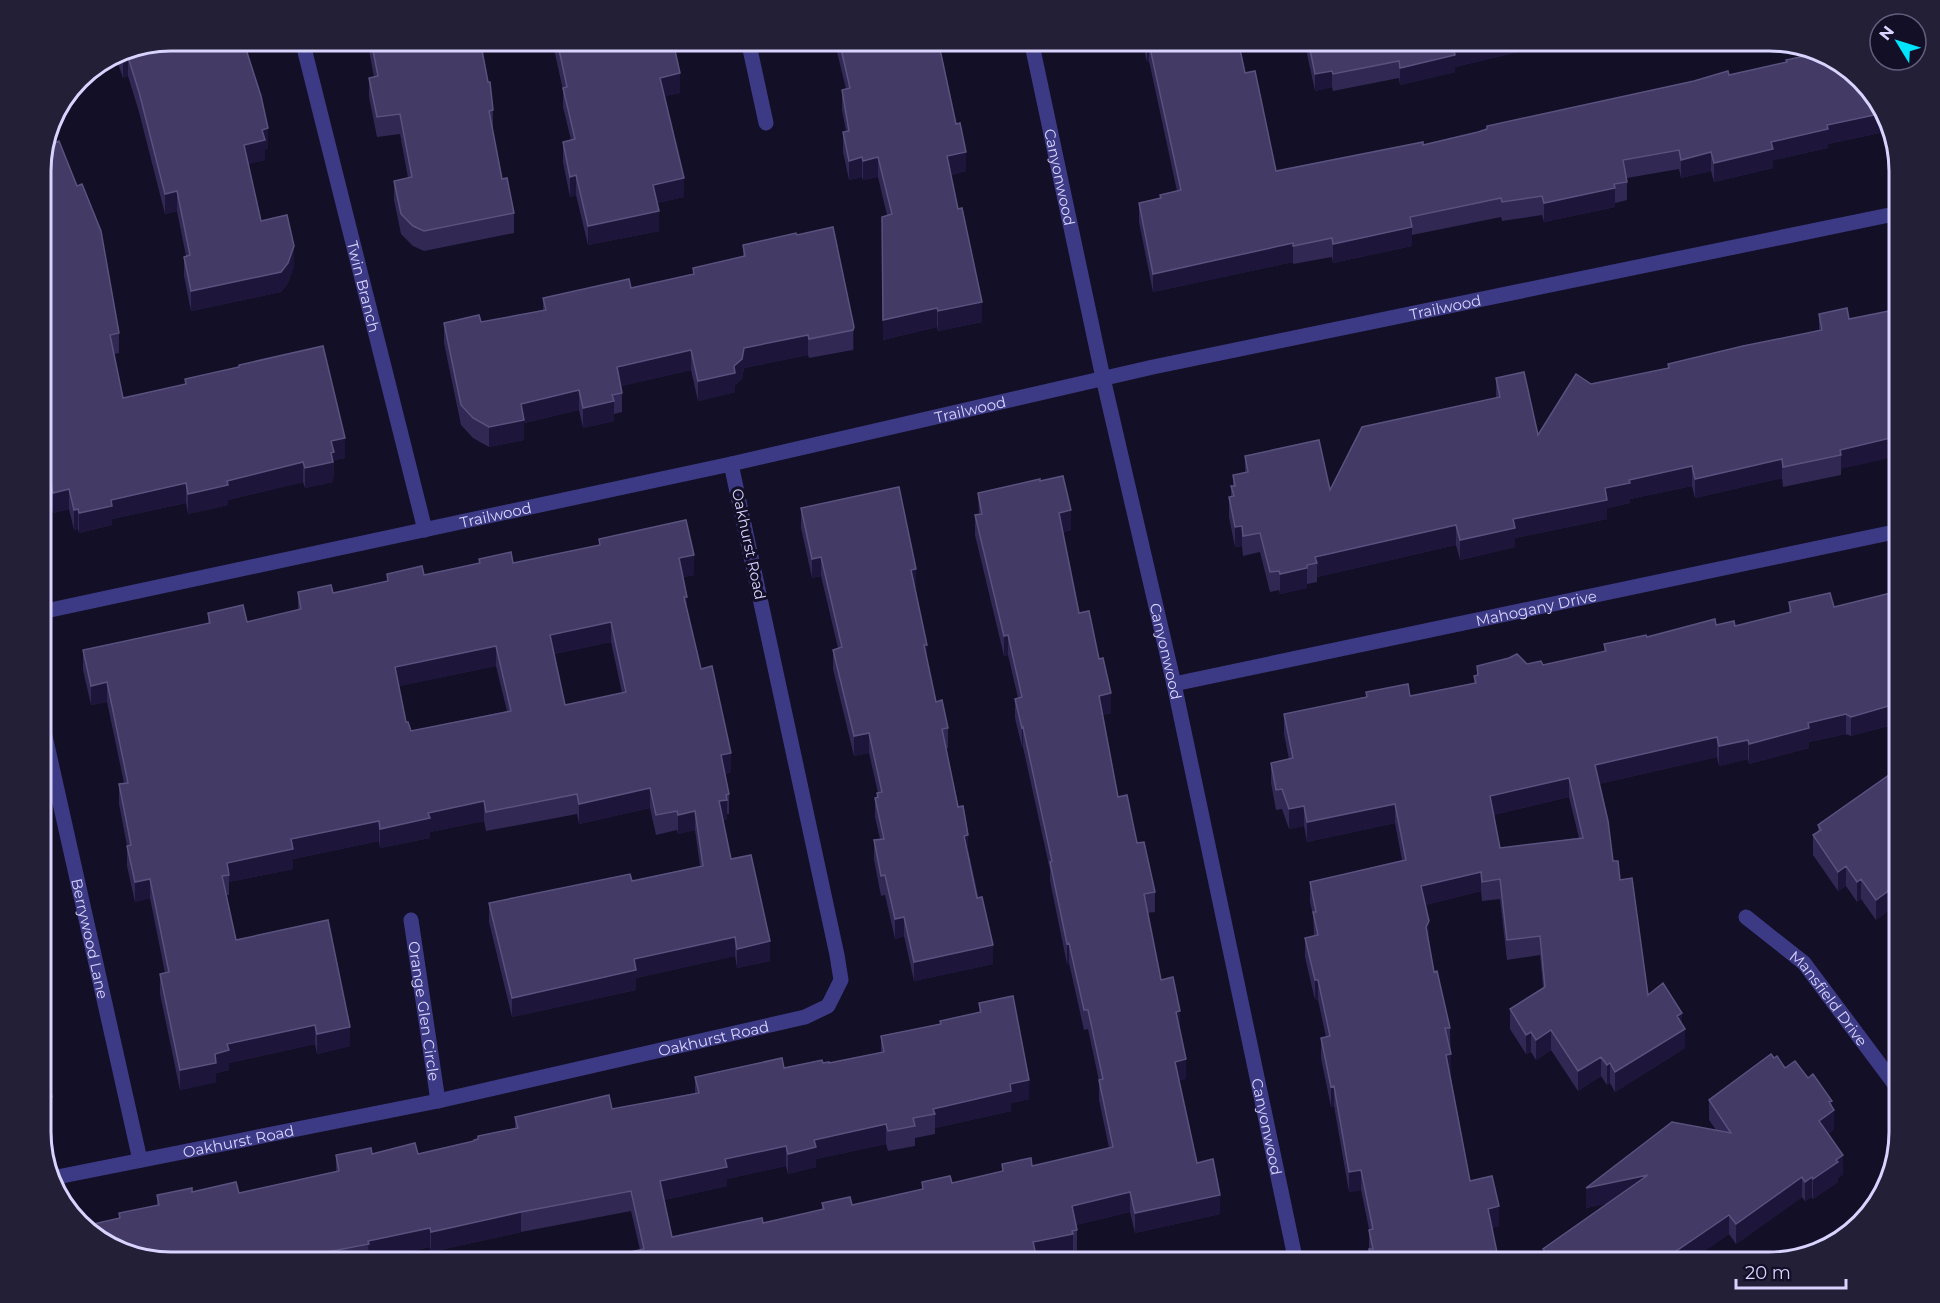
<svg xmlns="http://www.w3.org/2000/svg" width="1940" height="1303" viewBox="0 0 1940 1303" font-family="Montserrat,sans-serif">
<rect width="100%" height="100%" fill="#130f26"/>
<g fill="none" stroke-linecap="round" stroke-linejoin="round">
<g stroke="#3d3a85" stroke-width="15">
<path id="s1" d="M302 40 425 530"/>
<path d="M748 40 766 123"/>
<path id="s2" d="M1031 40 1103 378 1174 684 1296 1262"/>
<path id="s3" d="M41 612 731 464 1153 367 1899 213"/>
<path id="s4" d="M1174 684 1899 531"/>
<path id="s5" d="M41 718 140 1160"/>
<path id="s6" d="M1746 917 1804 963 1899 1090"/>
<path id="s7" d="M411 920 438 1101"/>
<path id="s8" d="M52 1178 438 1101 805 1017 828 1006 841 980 837 955 731 464"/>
</g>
</g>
<path fill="#312854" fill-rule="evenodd" d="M367 40H480L493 110V130H492L502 179 514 213V233L424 251 413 246 401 234 394 200V181L408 178 400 134 377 137 369 97V78L374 77Z
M554 40H666L680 93 665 96 684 197 657 203 659 231 588 245 576 195 570 197 563 162V142L571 140 563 107V90L554 49Z
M829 40H940V48L966 171 951 175 982 322 938 331 937 327 883 340 882 217 887 215 878 177 863 180 862 177 849 180 843 152V132L846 131 842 110V90L846 89 835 44 830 45Z
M1142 40H1238L1245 73 1276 171 1423 145 1729 75 1882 106 1889 131 1828 144V148L1773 160V168L1714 182 1711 171 1681 178 1679 169 1627 178V200L1615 203V207L1544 222 1542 215 1502 221 1501 217 1412 235V246L1333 263 1332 257 1293 264V262L1153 292 1139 222V203L1160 198V195L1177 191 1149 61 1147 62Z
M1304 40H1613L1566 50 1564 41 1455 67V72L1400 85 1399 78 1333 91 1332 87 1315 91Z
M121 50 268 148 265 149V160L248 164 261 221 294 266 288 283 281 292 191 311 184 276V257L186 256 177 211 165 214 139 112 128 76 123 78 115 54Z
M41 163 119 333V353L114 354 123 398 185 384V379L345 458 334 460 333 482 305 488 303 482 228 500V505L188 514 186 503 112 519V525L79 533 78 529 74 530 69 509 53 513 41 454Z
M797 235 854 327V346L853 350 809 358 808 355 744 368 742 379 735 385V392L698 401 691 370 621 386 622 393V412L614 414V421L583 428 579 410 524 423V440L489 447 473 438 461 425 444 343V323L481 322 543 310V298L631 288 693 274V268L743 257V245Z
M1847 308 1841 475 1783 487 1782 478 1695 498 1692 486 1630 499V503L1607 508V519L1515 538V547L1460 560 1456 545 1317 577V582L1307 584V588L1280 594 1279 590 1270 592 1260 552 1243 556 1242 546 1235 547 1229 517V497H1231V486H1233V475L1245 472V456L1330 490 1496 398V378L1538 435 1591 384 1668 368V364L1819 330V314Z
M1040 481 1071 530 1063 532 1079 613 1111 713 1102 715 1118 797 1137 843 1155 892V912L1147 913 1161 980 1180 1029 1186 1079 1179 1080 1197 1163 1220 1214 1135 1233 1130 1212 1076 1225 1077 1230V1250L1073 1251V1254L1036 1261V1262L559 1263 589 1261 640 1250 631 1211 521 1232 431 1252 430 1247 369 1261V1263H171L119 1218V1213L157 1206V1195L192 1192 239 1193 336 1171V1155L372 1154H418L474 1141 478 1139V1136L515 1128V1117L612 1109 695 1093V1077L823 1063H829L881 1052V1036L940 1024V1021L979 1013V1003L1029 1099 1011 1103V1111L935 1128V1134L915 1138V1146L888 1151 886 1144 816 1159V1167L788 1174 786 1166 758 1172 727 1179V1186L664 1200 672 1237 763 1223 822 1210V1203L852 1205 922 1189V1182L952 1183 1002 1172V1164L1032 1166 1109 1148 1099 1100V1081L1088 1029 1084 1030 1069 963 1067 964 1050 881V870L1023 747H1022L1015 718V699L1018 698 1008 655 1004 656 975 535V515H979L978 493Z
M801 508 916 589H915L927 661 936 702 948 728V748L946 749 993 964 914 981 904 936 895 939 885 895 881 896 874 860V840L880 839 875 817V798L877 797 878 793 869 753 854 756 833 669V650L838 648 821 576 812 578 801 528Z
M599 539 694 575 683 577 687 611 701 669 731 772 725 774 729 794V814H727V819L723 820 731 859 770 961 737 968 735 956 636 978V990L512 1017 489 922V903L632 881 700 866 695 830 678 834 677 830 656 835 650 808 579 824 577 814 486 831 484 821 430 832V838L380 848 379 841 293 859V869L229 882V895H226L236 940 350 1046 317 1054 315 1044 229 1063V1070L216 1073V1082L180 1090 160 994V974L165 973 150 898 135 902 127 866V846L119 804V784L124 783 107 702 91 705 83 670V650L208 624V613L247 622 298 610V592L333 593 387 582V574L424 575 479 563V559L513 563 599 545ZM611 642 622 693 565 705 554 654ZM496 666 507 711 411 731 406 722 399 686Z
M1899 575V723L1851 736 1846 734 1809 742V748L1749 764 1748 759 1719 766 1717 757 1599 784 1613 861 1620 880 1648 995 1682 1023 1685 1048 1615 1092 1610 1083 1607 1085 1601 1076 1578 1091 1551 1050 1536 1060 1531 1052 1526 1054 1510 1029V1009L1543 988 1540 955 1507 960 1500 899 1482 901 1481 891 1425 905 1428 941 1434 972 1450 1028 1451 1074H1450L1470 1181 1499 1226 1492 1228 1499 1262H1369V1229L1361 1190 1349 1192 1334 1106 1331 1107 1321 1058V1038L1326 1037 1318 1000H1315L1305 957V938L1314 936 1313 915 1310 902V882L1402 860 1395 823 1307 842 1304 826 1289 829 1282 809 1276 810 1271 783V763L1289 759 1284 734V714L1366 697V692L1410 696 1474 683V676L1477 675V666L1527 664 1543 665 1604 652V644L1716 625 1735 626 1789 613V602L1834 607 1897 591V576ZM1569 797 1579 838 1500 848 1493 815Z
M1899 768V903L1876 920 1861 899 1857 902 1846 886 1838 891 1813 855V835L1818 832V825Z
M1774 1058 1785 1068 1808 1078 1832 1106 1834 1129 1828 1134 1843 1174 1838 1178V1182L1813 1199 1812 1197 1805 1201 1802 1197 1736 1244 1729 1234 1688 1262H1543V1249L1608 1203 1586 1208 1716 1130 1709 1120V1100Z"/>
<path fill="#1d163a" d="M830 40H835V44L830 45Z
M1498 40H1564V41L1455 67V72L1400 85V68L1454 51Z
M1566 40H1613L1566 50Z
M1147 43H1149V61L1147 62Z
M128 57V76L123 78V58Z
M1332 71V87L1315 91V74Z
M680 73V93L660 97V78Z
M1884 113 1889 131 1828 144V148L1773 160V168L1714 182V163L1771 142 1827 125Z
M268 128V148L265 149V160L244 165V145L262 130Z
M966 152V171L947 176V156Z
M1711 152V171L1681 178V160Z
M862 157V177L849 180V161Z
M878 157V177L863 180V161Z
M576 175V195L570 197V177Z
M684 178V197L653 204V185Z
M1615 188V207L1544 222V203Z
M177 191V211L165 214V194Z
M659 211V231L588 245V226Z
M1412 227V246L1333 263V244Z
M1293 243V262L1153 292V274Z
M294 246V266L288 283 281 292 191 311V291Z
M982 302V322L938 331V311Z
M937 308V327L883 340V320Z
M854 327V346L853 350V330Z
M808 335V355L744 368 742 379 735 385V392L698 401V381L734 366 744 348Z
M691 350V370L617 387V367Z
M579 390V410L524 423V440L489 447V427L521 404Z
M614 401V421L583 428V408Z
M1899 436V456L1841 469V455L1840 450Z
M345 438V458L334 460 333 482 305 488V468L331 441Z
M1782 459V478L1695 498V479Z
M303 462V482L228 500V505L188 514V494L227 481Z
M1692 466V486L1630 499V503L1607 508V519L1515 538V547L1460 560V540L1513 519 1629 480Z
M186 483V503L112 519V525L79 533V513L111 500Z
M69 489V509L53 513V493Z
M78 509V529L74 530V510Z
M1071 510V530L1059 533V513Z
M1456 525V545L1317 577V563L1315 557Z
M1242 526V546L1235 547V527Z
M694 555V575L679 578V558Z
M821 557V576L812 578V559Z
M1307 568V588L1280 594V574Z
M916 569V589L911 590V570Z
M684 597H687V616Z
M611 622V642L550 655V635Z
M1008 635V655L1004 656V636Z
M924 645H927V664Z
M496 646V666L395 687V667Z
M107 682V702L91 705V686Z
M1111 693V713L1099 715V696Z
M1899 703V723L1851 736V717Z
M1846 714V734L1809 742V748L1749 764V744L1808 723Z
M1023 727V747H1022V728Z
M869 733V753L854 756V736Z
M1717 737V757L1595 785V765Z
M1748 740V759L1719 766V746Z
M731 753V772L721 775V755Z
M1569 778V797L1490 816V796Z
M650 788V808L579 824V804Z
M727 800V819L719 821V801Z
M484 801V821L430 832V838L380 848V829L428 813Z
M1395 804V823L1307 842V822Z
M1304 806V826L1289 829V809Z
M695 811V830L678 834V815Z
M379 821V841L293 859V869L229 882V875L227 863 291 839Z
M968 835V854L964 836Z
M1846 866V886L1838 891V872Z
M1481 872V891L1421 906V886Z
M150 879V898L135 902V882Z
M1861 879V899L1857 902V882Z
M1899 883V903L1876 920V900Z
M904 917V936L895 939V919Z
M1429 921V941L1426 927Z
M735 937V956L636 978V990L512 1017V998L634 959Z
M770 941V961L737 968V949Z
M1069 943V963L1067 964V944Z
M993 945V964L914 981V962Z
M1315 980H1318V1000H1315Z
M1180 1011V1030L1176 1012Z
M1682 1013V1031L1685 1029V1048L1615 1092V1072L1677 1016Z
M315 1025V1044L229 1063V1070L216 1073V1082L180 1090V1070L215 1054 227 1044Z
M350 1027V1046L317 1054V1034Z
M1551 1030V1050L1536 1060V1040Z
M1531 1032V1052L1526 1054V1035Z
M1451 1054V1074L1446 1075V1055Z
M1601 1057V1076L1578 1091V1071Z
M1186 1059V1079L1175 1081V1062Z
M1610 1063V1083L1607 1085V1065Z
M1029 1080V1099L1011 1103V1111L935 1128V1114L933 1109 1010 1084Z
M1334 1086V1106L1331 1107V1087Z
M52 1097V1117L41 1120V1100Z
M1832 1101V1111L1834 1110V1129L1819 1140V1121L1829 1102Z
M886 1124V1144L816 1159V1167L788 1174V1154L814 1140Z
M786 1146V1166L727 1179V1186L660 1201V1181L725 1159Z
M1843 1155V1174L1838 1178V1182L1813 1199V1179Z
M1361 1170V1190L1349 1192V1172Z
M1648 1175V1195L1586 1208V1188Z
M1802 1177V1197L1736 1244V1224Z
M1812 1177V1197L1805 1201V1182Z
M1130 1192V1212L1072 1226V1206Z
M1220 1195V1214L1135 1233V1213Z
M1499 1206V1226L1488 1229V1209Z
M521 1212V1232L431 1252V1232Z
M1729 1215V1234L1688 1262H1669V1256Z
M430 1228V1247L369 1261 368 1241Z
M1073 1234V1254L1036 1261V1262H1000L1033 1242Z
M952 1257V1262H931Z"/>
<path fill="#433a66" stroke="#5a527e" stroke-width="1.5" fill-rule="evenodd" d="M171 40H243L261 96 268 128 262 130 265 140 244 145 261 221 287 215 294 246 288 263 281 272 191 291 184 257 190 255 177 191 165 194 139 92 128 57 123 58 121 51Z
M371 40H480L488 82H490L493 110 489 111 502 179 507 178 514 213 424 231 413 226 401 214 394 181 412 177 400 114 377 117 369 78 378 76Z
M557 40H666L668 47 674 46 680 73 660 78 684 178 653 185 659 211 588 226 576 175 570 177 563 142 575 139 563 88 567 87Z
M839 40H938L956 124 960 123 966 152 947 156 958 209 962 208 982 302 938 311 937 308 883 320 882 217 892 214 878 157 863 161 862 157 849 161 843 132 849 131 842 90 850 88Z
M1146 40H1238L1245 73 1255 71 1276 171 1423 142V145L1478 132 1487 129V126L1694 81 1728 71 1729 75 1787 62 1786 60 1814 54 1842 63 1882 106 1884 113 1827 125 1828 129 1771 142 1773 149 1714 163 1711 152 1681 160 1679 150 1623 160 1627 182 1614 184 1615 188 1544 203 1542 196 1502 202 1501 198 1410 217 1412 227 1333 244 1332 238 1293 246V243L1153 274 1139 203 1161 198 1160 195 1181 190 1149 43H1147Z
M1308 40H1498L1454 51 1455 55 1400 68 1399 61 1333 74 1332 71 1315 74Z
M59 141 77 186 82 184 101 231 119 333 110 335 123 398 186 384 185 379 239 367V365L323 346 345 438 331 441 334 452 331 453 333 462 305 468 303 462 227 481 228 485 188 494 186 483 111 500 112 506 79 513 78 509 74 510 69 489 53 493 41 434V163L45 146V147Z
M833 227 854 327 853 330 809 339 808 335 744 348 742 359 734 366 735 373 698 381 691 350 617 367 622 393 612 395 614 401 583 408 579 390 521 404 524 420 489 427 473 418 461 405 444 323 479 315 481 322 546 310 543 298 629 279 631 288 694 274 693 268 745 256 743 245 796 233 797 235Z
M1847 308 1849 319 1899 309V436L1840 450 1841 455 1783 467 1782 459 1695 479 1692 466 1629 480 1630 483 1605 488 1607 500 1513 519 1515 528 1460 540 1456 525 1315 557 1317 563 1307 565V568L1280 574 1279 571 1270 572 1260 533 1243 536 1242 526 1235 527 1229 497 1234 496 1231 486H1235L1233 475 1248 472 1245 456 1319 440 1330 490 1362 427 1500 397 1496 378 1524 372 1538 435 1576 374 1591 384 1669 368 1668 364 1743 346 1822 330 1819 314Z
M1063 476 1071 510 1059 513 1079 613 1089 611 1099 659 1103 658 1111 693 1099 696 1118 797 1127 795 1137 843 1144 842 1155 892 1144 894 1161 980 1173 977 1180 1011 1176 1012 1186 1059 1175 1062 1197 1163 1213 1159 1220 1195 1135 1213 1130 1192 1072 1206 1077 1230 1072 1231 1073 1234 1033 1242 1036 1255 1000 1262H953L952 1257 931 1262 559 1263V1261L588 1254 589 1261 644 1249 631 1191 521 1212 431 1232 430 1228 368 1241 369 1244 301 1257 302 1261 294 1263H171L98 1240 85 1226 120 1218 119 1213 159 1205 157 1195 192 1188V1192L236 1182 239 1193 339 1171 336 1155 371 1148 372 1154 415 1143 418 1154 474 1141V1140L478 1139V1136L518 1128 515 1117 609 1095 612 1109 699 1093 695 1077 782 1058 784 1068 822 1060 823 1063 829 1062V1063L884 1052 881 1036 941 1024 940 1021 981 1012 979 1003 1013 996 1029 1080 1010 1084 1011 1091 933 1109 935 1114 913 1118 915 1126 888 1131 886 1124 814 1140 816 1147 788 1154 786 1146 758 1152 725 1159 727 1167 660 1181 672 1237 762 1218 763 1223 824 1209 822 1203 850 1197 852 1205 923 1189 922 1182 950 1176 952 1183 1003 1171 1002 1164 1031 1158 1032 1166 1113 1147 1099 1080 1103 1079 1088 1010H1084L1069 943 1067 944 1050 862 1052 861 1023 727 1022 728 1015 699 1022 697 1008 635 1004 636 975 515 982 514 978 493 1040 479V481Z
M899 487 916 569 911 570 927 645H924L936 702 942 700 948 728 942 729 958 807 963 806 968 835 964 836 977 898 982 897 993 945 914 962 904 917 895 919 885 875 881 876 874 840 884 839 875 798 878 797 877 793 882 792 869 733 854 736 833 650 842 647 821 557 812 559 801 508Z
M686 520 694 555 679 558 687 597H684L701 669 712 666 731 753 721 755 729 794 726 795 727 800 719 801 731 859 751 855 770 941 737 949 735 937 634 959 636 970 512 998 489 903 630 874 632 881 703 866 695 811 678 815 677 811 656 815 650 788 579 804 577 794 486 812 484 801 428 813 430 818 380 829 379 821 291 839 293 849 227 863 229 875 222 876 236 940 328 920 350 1027 317 1034 315 1025 227 1044 229 1050 215 1054 216 1063 180 1070 160 974 169 972 150 879 135 882 127 846 131 845 119 784 128 783 107 682 91 686 83 650 210 623 208 613 243 605 247 622 301 609 298 592 331 585 333 593 388 581 387 574 422 566 424 575 480 563 479 559 511 552 513 563 600 545 599 539ZM611 622 626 692 565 705 550 635ZM496 646 511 711 411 731 408 722H406L395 667Z
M1899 575V586L1897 576Z
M1899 591V703L1851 717 1846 714 1808 723 1809 728 1749 744 1748 740 1719 746 1717 737 1595 765 1608 821 1613 861H1618L1620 880 1632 878 1648 995 1663 983 1682 1013 1677 1016 1685 1029 1615 1072 1610 1063 1607 1065 1601 1057 1578 1071 1551 1030 1536 1040 1531 1032 1526 1035 1510 1009 1545 987 1540 936 1507 940 1500 879 1482 882 1481 872 1421 886 1429 921 1426 927 1434 972 1437 971 1450 1028H1445L1451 1054 1446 1055 1470 1181 1492 1176 1499 1206 1488 1209 1499 1262H1371L1369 1249H1373L1369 1230 1373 1229 1361 1170 1349 1172 1334 1086 1331 1087 1321 1038 1330 1036 1318 980H1315L1305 938 1318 935 1313 912H1316L1310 882 1406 860 1395 804 1307 822 1304 806 1289 809 1282 789 1276 790 1271 763 1293 758 1284 714 1367 697 1366 692 1408 684 1410 696 1476 683 1474 676 1478 675 1477 666 1509 658 1517 654 1527 664 1541 661 1543 665 1606 651 1604 644 1646 635 1647 637 1715 619 1716 625 1734 621 1735 626 1791 612 1789 602 1830 593 1834 607ZM1569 778 1583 838 1500 848 1490 796Z
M1899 768V883L1876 900 1861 879 1857 882 1846 866 1838 872 1813 835 1821 830 1818 825Z
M41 1047 52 1097 41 1100Z
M1771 1054 1774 1058 1777 1056 1785 1068 1795 1061 1808 1078 1813 1074 1832 1101 1829 1102 1834 1110 1819 1121 1843 1155 1836 1160 1838 1162 1813 1179 1812 1177 1805 1182 1802 1177 1736 1224 1729 1215 1669 1256 1673 1262H1553L1543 1249 1648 1175 1586 1188 1672 1122 1731 1133 1709 1100Z"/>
<g text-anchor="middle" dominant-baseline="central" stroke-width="6" stroke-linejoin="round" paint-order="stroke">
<g font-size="15" fill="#d9d4ff" stroke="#130f26">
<text stroke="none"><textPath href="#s2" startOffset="140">Canyonwood</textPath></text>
<text stroke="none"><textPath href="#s1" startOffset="254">Twin Branch</textPath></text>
<text stroke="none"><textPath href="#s3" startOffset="1437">Trailwood</textPath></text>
<text stroke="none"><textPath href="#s3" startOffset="951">Trailwood</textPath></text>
<text stroke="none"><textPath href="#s3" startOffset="465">Trailwood</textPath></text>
<text transform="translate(749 544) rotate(78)">Oakhurst Road</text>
<text stroke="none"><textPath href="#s4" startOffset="370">Mahogany Drive</textPath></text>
<text stroke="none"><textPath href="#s2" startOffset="626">Canyonwood</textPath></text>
<text stroke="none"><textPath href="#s5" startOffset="226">Berrywood Lane</textPath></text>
<text stroke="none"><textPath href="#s6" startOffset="117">Mansfield Drive</textPath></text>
<text stroke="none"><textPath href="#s7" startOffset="92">Orange Glen Circle</textPath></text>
<text stroke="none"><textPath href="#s8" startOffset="676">Oakhurst Road</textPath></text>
<text stroke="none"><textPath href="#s2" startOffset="1112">Canyonwood</textPath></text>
<text stroke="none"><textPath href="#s8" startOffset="190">Oakhurst Road</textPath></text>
</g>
</g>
<path d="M0 0H1940V1303H0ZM171 51H1769A120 120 0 0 1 1889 171V1132A120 120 0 0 1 1769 1252H171A120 120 0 0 1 51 1132V171A120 120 0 0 1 171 51Z" fill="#231f37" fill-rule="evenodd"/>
<path fill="none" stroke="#d9d4ff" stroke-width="3" d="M171 51H1769A120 120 0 0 1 1889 171V1132A120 120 0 0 1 1769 1252H171A120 120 0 0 1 51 1132V171A120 120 0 0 1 171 51Z"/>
<g transform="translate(1898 42) rotate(308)"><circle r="28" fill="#130f26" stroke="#625e7d" stroke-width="1.5"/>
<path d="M0-4.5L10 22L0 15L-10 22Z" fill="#00e5ff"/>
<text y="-9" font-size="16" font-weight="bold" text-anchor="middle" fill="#d9d4ff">N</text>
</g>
<path d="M1736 1279v9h110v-9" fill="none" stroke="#d9d4ff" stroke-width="3"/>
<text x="1745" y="1279" font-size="18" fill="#d9d4ff" stroke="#130f26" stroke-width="4.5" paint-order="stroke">20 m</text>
</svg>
